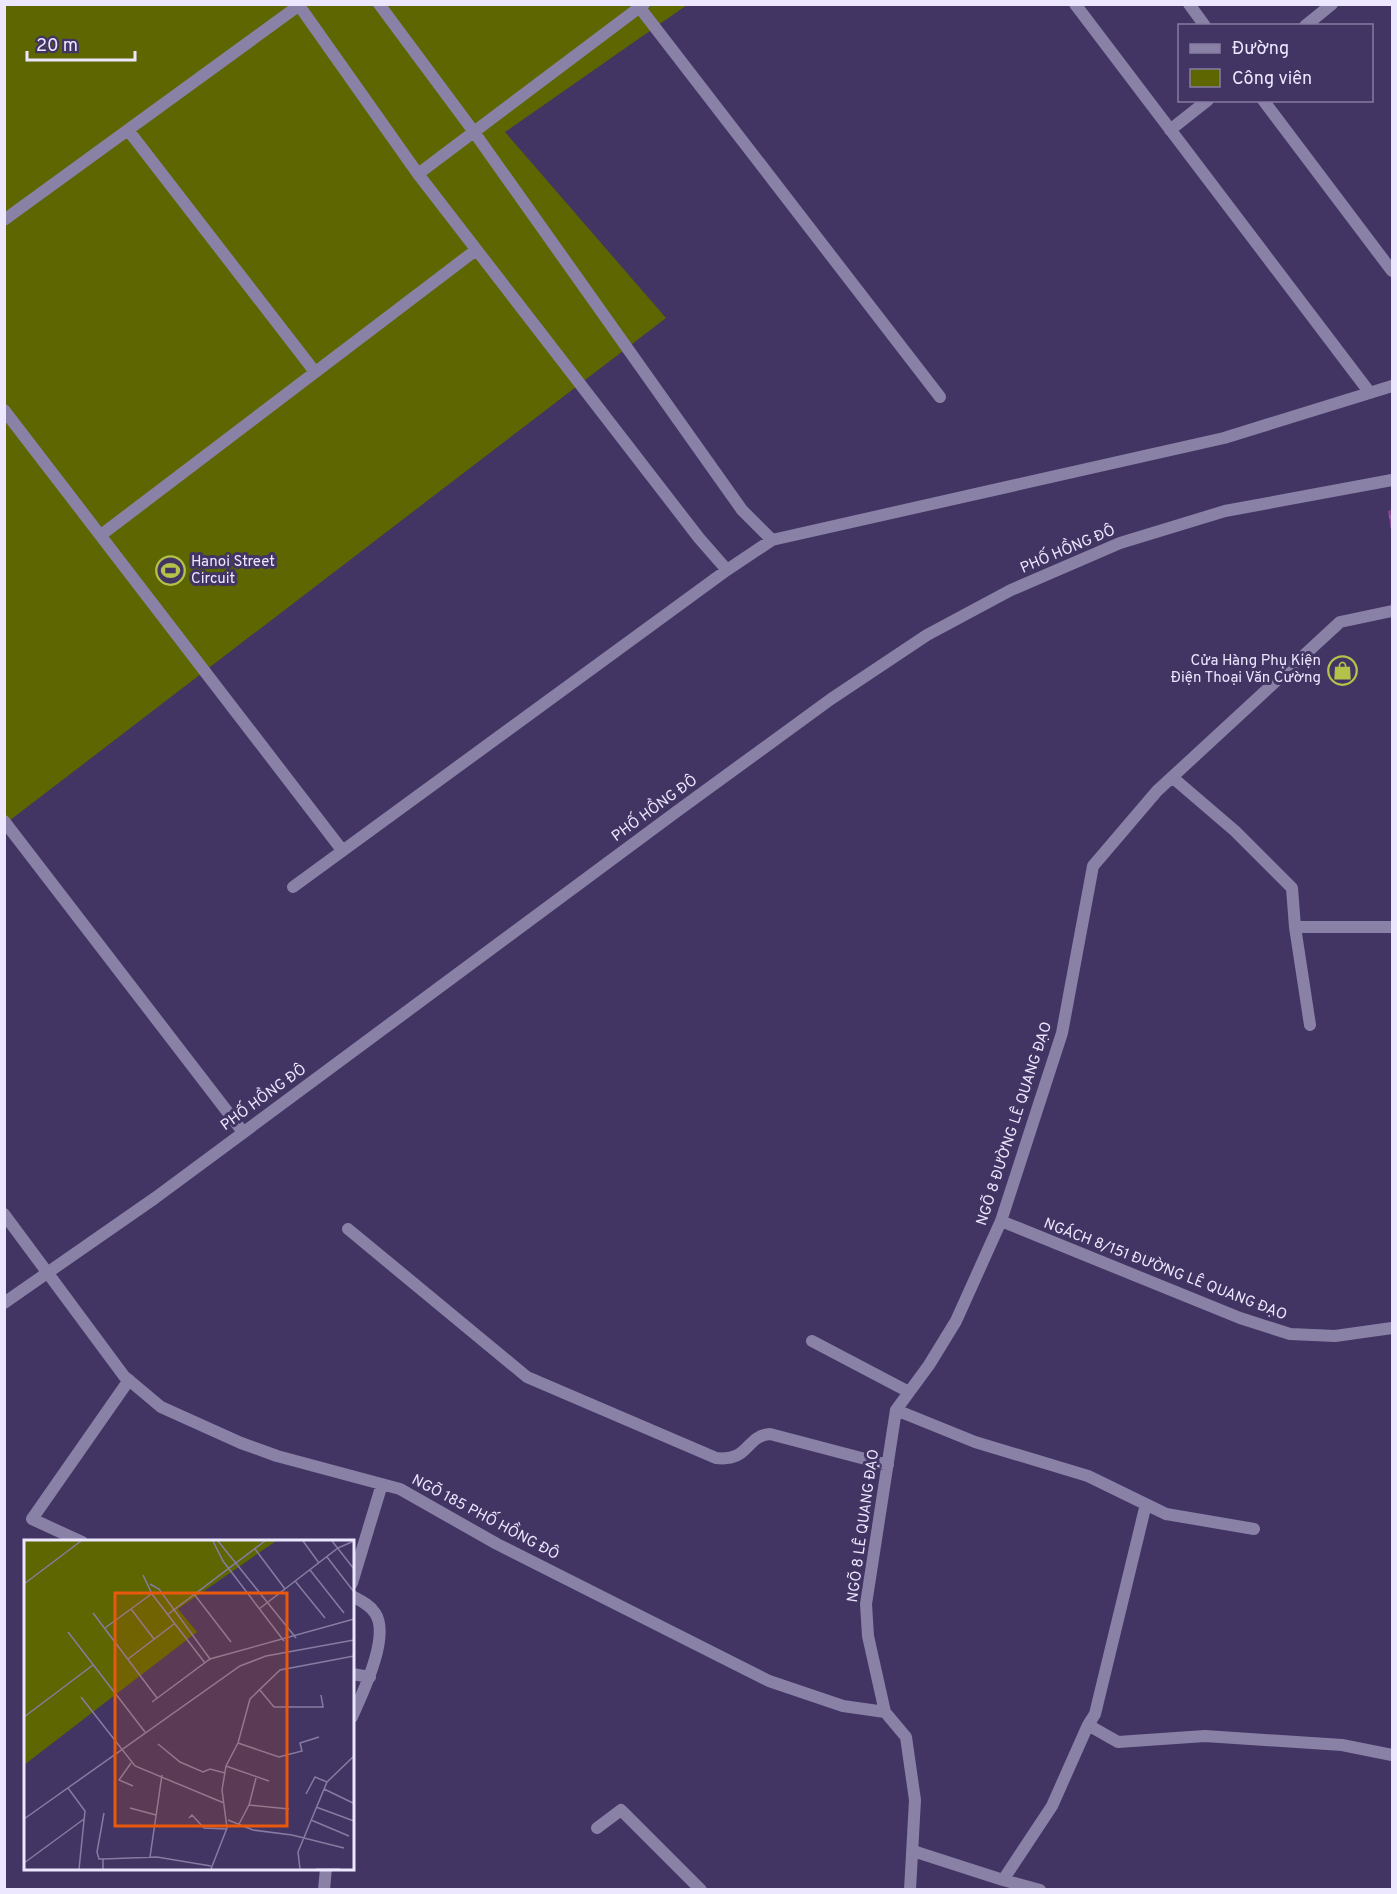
<svg xmlns="http://www.w3.org/2000/svg" width="1397" height="1894" viewBox="0 0 1397 1894" font-family="Overpass,sans-serif">
<defs>
<pattern id="building-back-hatch" width="6" height="6" patternUnits="userSpaceOnUse" patternTransform="scale(1.5)"><rect width="6" height="6" fill="#7c4691"/><path d="M-1 5l2 2M0 0l6 6M5-1l2 2" fill="none" stroke="#8f61a2"/></pattern>
</defs>
<rect width="100%" height="100%" fill="#423563"/>
<path fill="#5d6600" d="M5 5H687L505 132 666 318 5 824Z"/>
<path fill="url(#building-back-hatch)" d="M1392 510V530H1391L1388 511Z"/>
<g fill="none" stroke-linecap="round" stroke-linejoin="round">
<path stroke="#8a81a7" stroke-width="12" d="M298 4 418 174 699 538 727 570
M379 4 474 132 742 510 772 540
M1075 4 1370 393
M1189 4 1205 26
M640 8 940 397
M1305 26 1332 4
M1263 100 1392 271
M128 130 315 372
M1170 130 1208 100
M418 174 644 4
M4 220 301 4
M4 410 342 850
M101 535 476 250
M1172 777 1235 831 1292 888 1295 927H1392
M4 821 243 1132
M293 887 727 570 772 540 1224 438 1392 386
M1295 927 1310 1025
M4 1214 124 1376 161 1407 241 1443 277 1456 400 1489 497 1544 769 1681 843 1706 885 1712
M1001 1221 1240 1318 1290 1334 1335 1336 1392 1328
M348 1229 527 1377 716 1458C750 1462 745 1436 770 1434L888 1465
M812 1341 909 1392
M896 1410 975 1442 1088 1476 1166 1514 1254 1529
M1146 1504 1095 1714 1088 1725 1118 1742 1205 1736 1342 1745 1392 1755
M82 1542 32 1519 129 1380
M352 1583 382 1484
M352 1596C361 1601 370 1605 375 1613 391 1636 362 1694 352 1717
M352 1674 370 1677
M597 1828 621 1810 701 1890
M913 1851 1003 1880 1040 1890
M1003 1880 1052 1806 1088 1725
M324 1890 326 1868
M910 1890 915 1800 906 1737 885 1712 868 1636 866 1604 896 1410 929 1365 956 1321 1001 1221 1062 1033 1093 866 1157 791 1340 622 1392 611"/>
<path stroke="#8a81a7" stroke-width="12" d="M4 1303 155 1198 676 812 831 699 927 635 1011 590 1120 543 1225 511 1392 480"/>
</g>
<defs>
<symbol id="stadium-ring" viewBox="-11 -11 22 22"><circle r="9.5" fill="#423563" stroke="#b4c24a" stroke-width="1.5"/><path d="M0-5a6.5 5 0 1 0 0 10a6.5 5 0 1 0 0-10ZM-3.5-1.8h7v3.6h-7Z" fill="#b4c24a"/></symbol>
<symbol id="shop-ring" viewBox="-11 -11 22 22"><circle r="9.5" fill="#423563" stroke="#b4c24a" stroke-width="1.5"/><path d="M-5-2.5h2.3a2.7 3.5 0 0 1 5.4 0H5L5.5 6h-11ZM-1.5-2.5h3a1.5 2.3 0 0 0-3 0Z" fill="#b4c24a"/></symbol>
</defs>
<g fill-rule="evenodd">
<use href="#stadium-ring" x="154" y="554" width="33" height="33"/>
<use href="#shop-ring" x="1326" y="654" width="33" height="33"/>
</g>
<g text-anchor="middle" dominant-baseline="central" stroke-width="6" stroke-linejoin="round" paint-order="stroke">
<g font-size="15" fill="#ece7ff" stroke="#423563">
<text transform="translate(1068 550) rotate(-23)">PHỐ HỒNG ĐÔ</text>
<text transform="translate(655 809) rotate(-36)">PHỐ HỒNG ĐÔ</text>
<text transform="translate(264 1098) rotate(-36)">PHỐ HỒNG ĐÔ</text>
<text transform="translate(1015 1124) rotate(-72)">NGÕ 8 ĐƯỜNG LÊ QUANG ĐẠO</text>
<text transform="translate(1165 1270) rotate(21)">NGÁCH 8/151 ĐƯỜNG LÊ QUANG ĐẠO</text>
<text transform="translate(485 1518) rotate(28)">NGÕ 185 PHỐ HỒNG ĐÔ</text>
<text transform="translate(864 1526) rotate(-82)">NGÕ 8 LÊ QUANG ĐẠO</text>
</g>
<g font-size="15" fill="#ece7ff" stroke="#423563" text-anchor="start">
<text x="191" y="562">Hanoi Street<tspan x="191" dy="17">Circuit</tspan></text>
<text x="1321" y="661" text-anchor="end">Cửa Hàng Phụ Kiện<tspan x="1321" dy="17">Điện Thoại Văn Cường</tspan></text>
</g>
</g>
<g transform="translate(24 1540)">
<rect width="330" height="330" fill="#423563"/>
<path d="M0 1H252L154 69 173 92 0 225Z" fill="#5d6600"/>
<path fill="none" stroke="#867ca1" stroke-width="1.5" d="M189 1 199 21 260 101M194 1 272 98M279 1 295 23M308 1 330 29M231 9 261 49M303 17 330 52M286 30 320 73M119 35 128 54 181 123M271 41 301 78M0 44 57 1M126 44 135 49 186 119M170 54 207 102M107 69 130 99M235 69 314 8 330 1M69 73 133 158M143 75 241 1M81 88 130 52M44 92 121 192M104 119 150 84M235 149 250 167H299L297 155M57 157 111 226 200 263M128 162 186 119 330 79M0 177 69 125M214 203 255 217 278 211 276 203 295 197M134 204 156 222 179 232 186 229 201 233M107 223 95 240 109 246M202 226 245 241M232 238 225 265 265 269M44 248 61 271 55 329M300 249 329 263M282 254 291 237 303 242M292 267 330 281M106 268 132 275M165 278 168 275 180 288 203 289M0 279 216 126 242 116 330 100M204 280 229 290 268 295 320 308M287 280 325 296M215 284 225 265M126 317 138 235M79 319 133 317 187 326M0 323 60 279M79 329V319H75L73 312 80 273M187 329 203 288 198 250 202 226 214 203 226 159 256 130 330 116M276 329 274 312 303 242 330 216M292 329H316"/>
<path fill="#e8590c" fill-opacity="0.15" stroke="#e8590c" stroke-width="3" d="M91 53H263V286H91Z"/>
<rect width="330" height="330" fill="none" stroke="#ece7ff" stroke-width="3"/>
</g>
<rect width="1397" height="1894" fill="none" stroke="#ece7ff" stroke-width="12"/>
<rect x="1178" y="24" width="195" height="78" fill="#423563" stroke="#867ca1" stroke-width="1.5"/>
<rect x="1190" y="44" width="30" height="9" fill="#8a81a7" stroke="#867ca1" stroke-width="1.5"/>
<text x="1232" y="54" font-size="18" fill="#ece7ff">Đường</text>
<rect x="1190" y="69" width="30" height="18" fill="#5d6600" stroke="#867ca1" stroke-width="1.5"/>
<text x="1232" y="84" font-size="18" fill="#ece7ff">Công viên</text>
<path d="M27 51v9h108v-9" fill="none" stroke="#ece7ff" stroke-width="3"/>
<text x="36" y="51" font-size="18" fill="#ece7ff" stroke="#423563" stroke-width="4.5" paint-order="stroke">20 m</text>
</svg>
